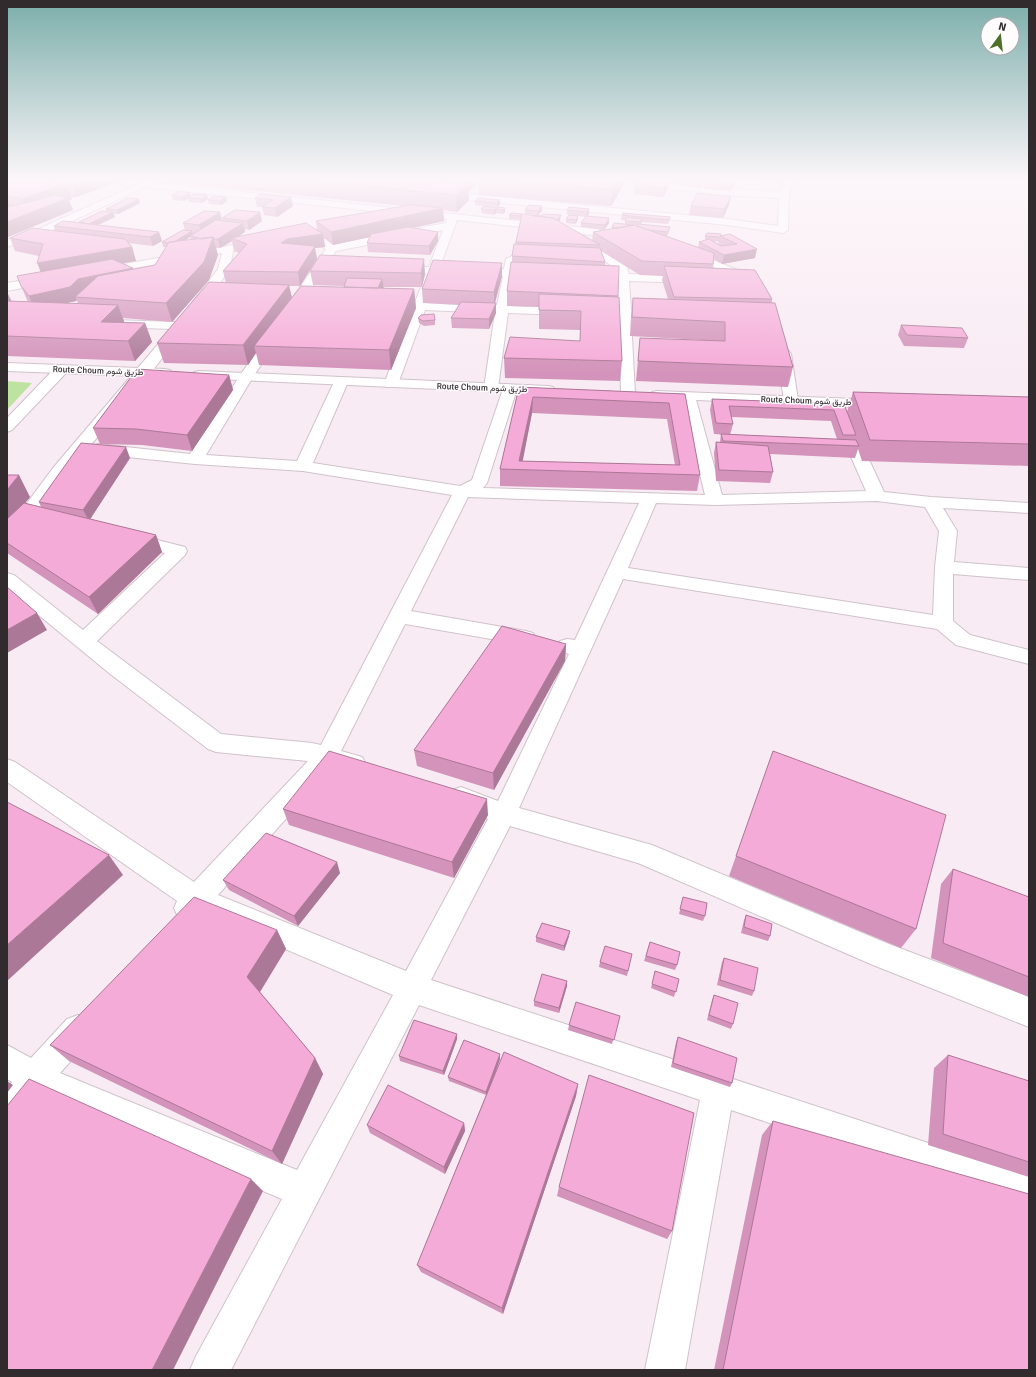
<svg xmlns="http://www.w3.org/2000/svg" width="1036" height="1377" viewBox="0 0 1036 1377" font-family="Signika,Vazirmatn,sans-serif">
<rect width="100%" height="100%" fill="#f9ebf3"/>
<path fill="#bee3a0" d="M7 381 32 383 7 410Z"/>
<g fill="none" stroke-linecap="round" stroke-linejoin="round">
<defs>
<path id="street" d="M602 180C661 180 721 189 780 192L785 180H794L789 195 788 230 783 233 727 225 439 197 434 194 439 191 727 219 778 226 779 198 737 196 606 183Z
M147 182 625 232 629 233 630 235 629 237 581 234 627 267 629 274 693 275 699 279 693 283 629 281 631 310 660 311 666 315 660 319 631 318 635 394 633 397H623L621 394 619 317 508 313 498 388 496 391H486L484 388 495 313 425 310 398 384 396 387H386L384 384 412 310 385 309 379 305 385 301 415 302 426 274 395 272 389 269 395 266 429 267 443 230 336 251 253 377 206 455 297 461 334 382 336 379H346L348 382 313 463 460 486 472 480 503 389 505 386H515L517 389 487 483 483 488 705 495 681 396 683 393H693L695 396 722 495 866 491 837 425 840 422H850L853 425 884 492 931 497 1029 503V513L943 508 957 531 954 562 1029 568V580L953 574V621L970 635 1029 650V664L956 645 937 629 623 579 519 808 652 845 889 944 1029 997V1027L873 965 638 863 510 826 431 980 1029 1176V1210L731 1110 685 1370H645L700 1100 419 1005 231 1370H190L196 1356 282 1199 40 1097 19 1129 7 1133V1089L12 1082 7 1079V1045L31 1058 67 1019 78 1015 89 1019 93 1030 89 1041 60 1073 297 1170 393 995 201 913 198 917 188 921 178 917 174 908 177 901 7 782V759L15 762 194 882 308 761 216 752 208 749 109 673 7 589V573L14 575 83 630 165 553 124 543 121 539 124 535 130 533 185 547 187 551 185 555 97 641 221 734 312 743 321 745 452 495 303 471 195 464 98 454 92 452 90 449 92 446 98 444 190 454 239 377 326 249 304 236 303 234 304 232H312L334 244 446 223 447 219 144 187 142 185ZM457 220 577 233 573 236 574 238 617 270V273H589L583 276 589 279 618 280V310L509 306 514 277H539L545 274 539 271 516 270 518 259 512 256 506 259 504 269 440 267ZM438 274 503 276 497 305 427 303ZM468 497 639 503 575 640 567 639 560 641 557 646 560 651 569 654 498 801 461 787 452 790 449 797 452 804 488 819 406 971 218 895 332 767 354 773 362 771 366 764 362 757 341 751 405 624 526 645 533 643 536 638 533 633 526 631 411 611ZM877 501 925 507 939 531 935 567 933 615 628 568 656 503 715 505Z
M262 240 267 243 266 245 233 251 230 269 206 302 149 375 65 476 13 547 7 549V530L53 468 171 329 116 327 111 326 110 323 111 320 177 322 218 269 222 253 99 274 95 273 93 271 95 269Z
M686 249 757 278 759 280 753 284 749 282 682 254 680 252Z
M49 276 55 280 53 282 7 291V283Z
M784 350 789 351 791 354 798 400 796 403H786L784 400 777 354 779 351Z
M62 365 67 366 69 369 67 372 12 430 7 432V418L57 366Z"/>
<path id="secondary" d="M147 180H160L42 235 7 247V240L34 231Z"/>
<path id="highway" d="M7 363 165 369 170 370 172 373 170 376 165 377 7 371Z
M199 371 548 386 553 387 555 390 553 393 548 394 194 378 192 375 194 372Z
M657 391 880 400 885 401 887 404 885 407 880 408 652 398 650 395 652 392Z"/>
</defs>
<use href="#street" stroke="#d0c2ca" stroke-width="2"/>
<use href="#secondary" stroke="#d0c2ca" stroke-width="2"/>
<use href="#highway" stroke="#d0c2ca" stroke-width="2"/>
<use href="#street" fill="#fff" fill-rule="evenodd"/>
<use href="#secondary" fill="#fff" fill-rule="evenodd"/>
<use href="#highway" fill="#fff" fill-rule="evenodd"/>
</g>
<path fill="#d393ba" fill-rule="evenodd" d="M7 180H121V181L76 197H71L72 199 69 200 73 210 8 237H7Z
M165 180H625L624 184 611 206 479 195V181L468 192 469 200 457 212 443 210 444 221 412 228 438 232V241L430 255 368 252 367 243 370 237 333 245 324 238 325 247 315 248 317 259 300 286H289L292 298 344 287V286L313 285 310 271 425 273 422 287H383L384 288 414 289 416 308 391 370 259 365 256 353 248 365 164 363 157 343 226 283 223 271 239 253 234 251 232 241 220 248H216L218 255 209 280 172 322 123 318 124 322 145 323 152 342 135 361 7 356V292L11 301 28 302 21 286 40 272 39 256 15 251 10 238 55 231 54 226 79 223 107 211 106 209 140 203 118 214H114L115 217 98 225 159 232 162 241 153 246 128 243 132 247 136 261 123 263 134 269 155 265 166 247H163L162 242 185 230 183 223 223 221 222 218 260 212 262 221 249 230 245 229V232L238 237 317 230 316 221 404 206 166 182ZM190 237 191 240 185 241ZM77 300 78 304 66 303 76 301Z
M669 180 668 188 663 197 634 194 635 186Z
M676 180H705L700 188 675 185Z
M705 180H735V183L731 191 704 189Z
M756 180H785L784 183Z
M190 193 191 196 208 199 202 203 189 202 188 198 184 201 173 200 172 195Z
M226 197 227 201 221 205 209 204 208 200Z
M291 197 293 206 277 217 264 215 262 207H257L255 198Z
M500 200V204L497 207 475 205V201Z
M729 205 723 218 689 215 691 206Z
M505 208V212L503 214 496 213 494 215 482 213 481 209Z
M589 209V214L587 216 609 223 604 230 581 227V223L586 217 578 216V220L575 224 566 223V219L569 215 567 214V210Z
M525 210 542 211 538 215 525 214Z
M509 215H522L560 220 559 222 592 241 593 232 612 229V227L625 224V220H621L622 215 670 217 669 221 668 224 642 222 641 225 669 232 667 236H665L698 248 699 242 705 240V236H721L730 234 755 258 722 264 714 259 713 268 772 299V302L793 367 788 387 636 381 640 338 721 341 630 336 631 316 633 298 668 299 662 280 663 276 640 275 601 251 605 262V265L618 297 622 361 620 381 505 378 504 358 580 341V330L539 329V307L507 306V291L512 262V256L521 220H520L509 219ZM714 241 719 242 718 244Z
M502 276 495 303H496V313L489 329 452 328 451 318 459 305 423 303 422 289Z
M418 318 435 320V325L424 326 419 323Z
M901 325 968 338 964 348 904 346 898 335Z
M229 375 233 390 192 451 142 445 100 444 93 428Z
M519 387 685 394 700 475 697 491 500 486V469ZM532 413 667 419 675 465 522 461Z
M853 392 1029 397V466L862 461 858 449 855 458 770 454 773 472 770 483 716 481 714 453 716 442H720L721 434 837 439 831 421 731 417 733 424 730 435 714 434 710 410 712 399 844 404 847 412Z
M130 458 90 519 156 535 162 552 98 614 7 553V490L30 497 25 503 41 507 39 502Z
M566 644 565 661 494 790 417 766 414 750Z
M773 751 916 929 901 948 729 876Z
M283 809 488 815 454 878 289 825Z
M953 869 1029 897V997L931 958 941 884Z
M340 873 298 926 229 890 223 880Z
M682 902 705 916 703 921 679 914Z
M746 915 770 936 768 941 741 933 744 920Z
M277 930 286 949 260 992 315 1058 323 1074 282 1164 69 1061 50 1045Z
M569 936 564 951 536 942V937Z
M650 942 677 965 675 970 644 961Z
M632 954 627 976 599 967 600 962Z
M724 958 754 991 752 996 717 985 722 962Z
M655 971 679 979 674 997 651 988Z
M567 981V986L559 1013 534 1006V1001Z
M714 995 733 1024 731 1029 707 1020 712 1000Z
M620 1016 612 1044 568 1030 569 1025Z
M457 1034V1039L444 1075 400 1061 399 1056Z
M678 1037 732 1083 730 1087 671 1067 676 1042Z
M948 1055 1029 1081V1177L928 1145 934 1068Z
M500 1059 494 1077 578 1084 576 1096 503 1314 421 1272 417 1265 486 1095 449 1081 448 1077Z
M773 1121 1029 1370H714L762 1135Z
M464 1123 465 1131 445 1174 370 1133 367 1125Z
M559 1187 672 1231 667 1239 557 1196Z"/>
<path fill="#ac7897" d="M85 180H121V181L76 197 72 185Z
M467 180 479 181 468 192 469 200 457 212 456 195 466 185V181Z
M618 180H625L624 184 611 206 612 190Z
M669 180 668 188 663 197 664 188Z
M701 180H705L700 188Z
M733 180H735V183L731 191 732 183Z
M66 183 72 199 69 200 73 210 8 237 7 236V222L29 214 23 199Z
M190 193 191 197 184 201 183 197Z
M207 195 208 199 202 203 201 199Z
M7 197 13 212 7 213Z
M226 197 227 201 221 205 220 201Z
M291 197 293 206 277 217 275 208Z
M731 197 729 205 723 218 724 209Z
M139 199 140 203 118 214 117 210Z
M500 200V204L497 207V203Z
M542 206V211L538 215V211Z
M443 208 444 221 333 245 331 232Z
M497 208 496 209V213L494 215V210Z
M505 208V212L503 214V210Z
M589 209V214L587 217V212Z
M113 212 115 217 91 228 89 224Z
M220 212 222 221 202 234 199 225Z
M260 212 262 221 249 230 247 221Z
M561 215 560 220 557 225V220Z
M578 216V220L575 224 576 220Z
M609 218V223L604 230 605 225Z
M243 223 245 232 234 239 231 238 232 241 220 248 218 239Z
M192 231 193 236H190V237L175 246 171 244Z
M159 232 162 241 153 246 150 237Z
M438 232V241L430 255 429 246Z
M323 234 325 247 315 248 317 259 300 286 298 272 281 243 287 239Z
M213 237 218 255 209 280 172 322 166 303Z
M132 247 136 261 43 277 37 263Z
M757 249 755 258 722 264 724 255Z
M424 259 425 273 422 287 421 273Z
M502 263V276L494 306V292Z
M133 268 138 282 75 297 77 300 76 301 35 310 29 296 78 279Z
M382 279 384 289 376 292Z
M289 285 293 303 254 346 256 353 248 365 243 345Z
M414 289 416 308 391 370 389 350Z
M7 292 12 302 7 306Z
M496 303V313L489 329V319Z
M118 305 125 324 108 341 101 322Z
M145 323 152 342 135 361 128 341Z
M229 375 233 390 192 451 187 435Z
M533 397 532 413 521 470 519 461Z
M126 447 130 458 89 521 83 510Z
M19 475 30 497 7 526V490Z
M156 535 162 552 98 614 89 597Z
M37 613 47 630 7 653V630Z
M566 644 565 661 494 790 493 773Z
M487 799 488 815 454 878 452 862Z
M109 855 123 875 7 981V945Z
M337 862 340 873 298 926 294 916Z
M277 930 286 949 258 995 247 977Z
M570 931 569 936 564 951V946Z
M567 981V986L559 1013V1008Z
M457 1034V1039L444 1075 443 1071Z
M500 1054V1059L487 1096 486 1092Z
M315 1058 323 1074 282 1164 272 1151Z
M7 1081 13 1085 7 1093Z
M578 1084 576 1096 503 1314 502 1308Z
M464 1123 465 1131 445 1174 444 1167Z
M251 1179 263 1191 173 1370H152Z"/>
<path fill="#f5abd8" stroke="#ac7897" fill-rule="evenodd" d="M7 180H42L66 183 23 199 7 196Z
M42 180H85L72 185 67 184 66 183Z
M301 180H432L468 184 456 195Z
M494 180H618L612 190Z
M639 180H669L664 188 635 186Z
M706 180H733L732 183Z
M179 191 190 193 183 197 172 195Z
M697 193 731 197 724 209 691 206Z
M194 194 207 195 201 199 188 198Z
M261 194 291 197 275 208 262 207 273 200 255 198Z
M54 195 68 198 7 222V207L33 201Z
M214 196 226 197 220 201 208 200Z
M128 198 139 199 117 210 106 209Z
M478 198 500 200 497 203 475 201Z
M410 205 443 208 331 232 316 221Z
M529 205 542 206 538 211 525 210Z
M484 206 497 208 494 210 481 209Z
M498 207 505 208 503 210 496 209Z
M569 207 589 209 587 212 567 210Z
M235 210 260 212 247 221 222 218Z
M102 211 113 212 89 224 79 222Z
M204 211 220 212 199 225 183 223Z
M511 213 522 214 520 216 509 215Z
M623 213 670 217 669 220 622 215Z
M522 214 553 218 600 245 516 242Z
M543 214 561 215 557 220 553 218 533 216 534 215 542 216Z
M569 215 578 216 576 220 566 219Z
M586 216 609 218 605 225 581 223Z
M627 217 642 219 641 222 625 221Z
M216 220 243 223 218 239H214L213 237 202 239 190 236Z
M63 221 159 232 150 237 54 226Z
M306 223 323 234 287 239 281 243 315 246 298 272 223 271 247 244 231 238Z
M614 223 634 225 619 228 612 227Z
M639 224 670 227 668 232 648 230 637 226Z
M634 225 714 253 713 264 642 261 593 232Z
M408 227 438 232 429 246 367 243 371 234Z
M32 228 125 239 132 247 37 263 43 244 10 238Z
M183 230 192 231 174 242H169L168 243 162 242Z
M707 233 721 234 720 237 705 236Z
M730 234 757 249 724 255 699 242 709 239 721 246 737 244 720 236Z
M213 237 204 262 166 303 75 297 98 276 155 265 169 242Z
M514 244 600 248 605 262 512 256Z
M320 255 424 259 421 273 310 271Z
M112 259 133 268 78 279 70 287 29 296 21 286 17 276Z
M433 260 502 263 494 292 422 289Z
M511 262 619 266 618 296 507 291Z
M664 266 755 270 772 299 674 297Z
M347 278 382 279 378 288 344 287Z
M209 282 289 285 243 345 157 343Z
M301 286 414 289 389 350 254 346Z
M539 294 619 297 622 361 504 358 510 337 580 341 581 311 539 310Z
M633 298 775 303 793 367 638 361 640 338 725 341V322L632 317Z
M7 301 118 305 101 322 145 323 128 341 7 336Z
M461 302 496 303 489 319 451 318Z
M434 314 435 320 423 321 418 318 421 315Z
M901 325 962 328 968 338 907 335Z
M137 369 229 375 187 435 136 429 93 428Z
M519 387 685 394 700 475 500 469ZM533 397 669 403 680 465 519 461Z
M853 392 1029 397V444L870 440Z
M712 399 844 404 856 435H843L834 410 729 406 733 424 716 423Z
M721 434 856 440 859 446 723 441Z
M716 442 768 446 773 472 719 470Z
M81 443 126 447 83 510 39 502Z
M7 475H19L7 490Z
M24 503 156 535 89 597 7 543V519Z
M7 587 37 613 7 630Z
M502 626 566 644 493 773 414 750Z
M329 751 487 799 452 862 283 809Z
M773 751 946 815 916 929 736 856Z
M7 802 109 855 7 945Z
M266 833 337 862 294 916 223 880Z
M953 869 1029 897V977L943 943Z
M194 897 277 930 247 977 315 1058 272 1151 50 1045Z
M683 897 707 903 705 916 680 909Z
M746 915 772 924 770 936 744 927Z
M542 923 570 931 564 946 536 937Z
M650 942 680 952 677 965 646 956Z
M605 946 632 954 628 971 600 962Z
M724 958 758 968 754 991 720 980Z
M655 971 679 979 676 992 652 984Z
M542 974 567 981 559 1008 534 1001Z
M714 995 738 1003 733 1024 709 1015Z
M576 1002 620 1016 614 1040 569 1025Z
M414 1020 457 1034 443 1071 399 1056Z
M678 1037 737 1058 732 1083 673 1063Z
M464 1040 500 1054 486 1092 448 1077Z
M504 1052 578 1084 502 1308 417 1265Z
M948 1055 1029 1081V1162L943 1134Z
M589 1075 694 1113 672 1231 559 1187Z
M29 1079 251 1179 152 1370H7V1106Z
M388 1085 464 1123 444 1167 367 1125Z
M773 1121 1029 1194V1370H723Z"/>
<linearGradient id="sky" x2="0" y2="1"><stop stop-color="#7baeaa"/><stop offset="0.48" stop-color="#fcf6fa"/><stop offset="1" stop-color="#fcf6fa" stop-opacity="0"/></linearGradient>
<rect width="1036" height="373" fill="url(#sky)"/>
<g text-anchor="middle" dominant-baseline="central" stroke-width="3" stroke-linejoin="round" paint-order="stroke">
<g font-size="9" fill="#312b2e" stroke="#fffcfe">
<text transform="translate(98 371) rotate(2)">Route Choum طريق شوم</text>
<text transform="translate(482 388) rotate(2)">Route Choum طريق شوم</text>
<text transform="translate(806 401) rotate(2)">Route Choum طريق شوم</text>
</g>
</g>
<rect width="1036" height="1377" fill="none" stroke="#312b2e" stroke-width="16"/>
<g transform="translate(1000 36) rotate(15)"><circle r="19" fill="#fffcfe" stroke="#ada8ab"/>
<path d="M0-3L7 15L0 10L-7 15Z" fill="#4d7029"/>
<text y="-6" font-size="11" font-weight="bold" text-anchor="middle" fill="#312b2e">N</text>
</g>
</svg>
